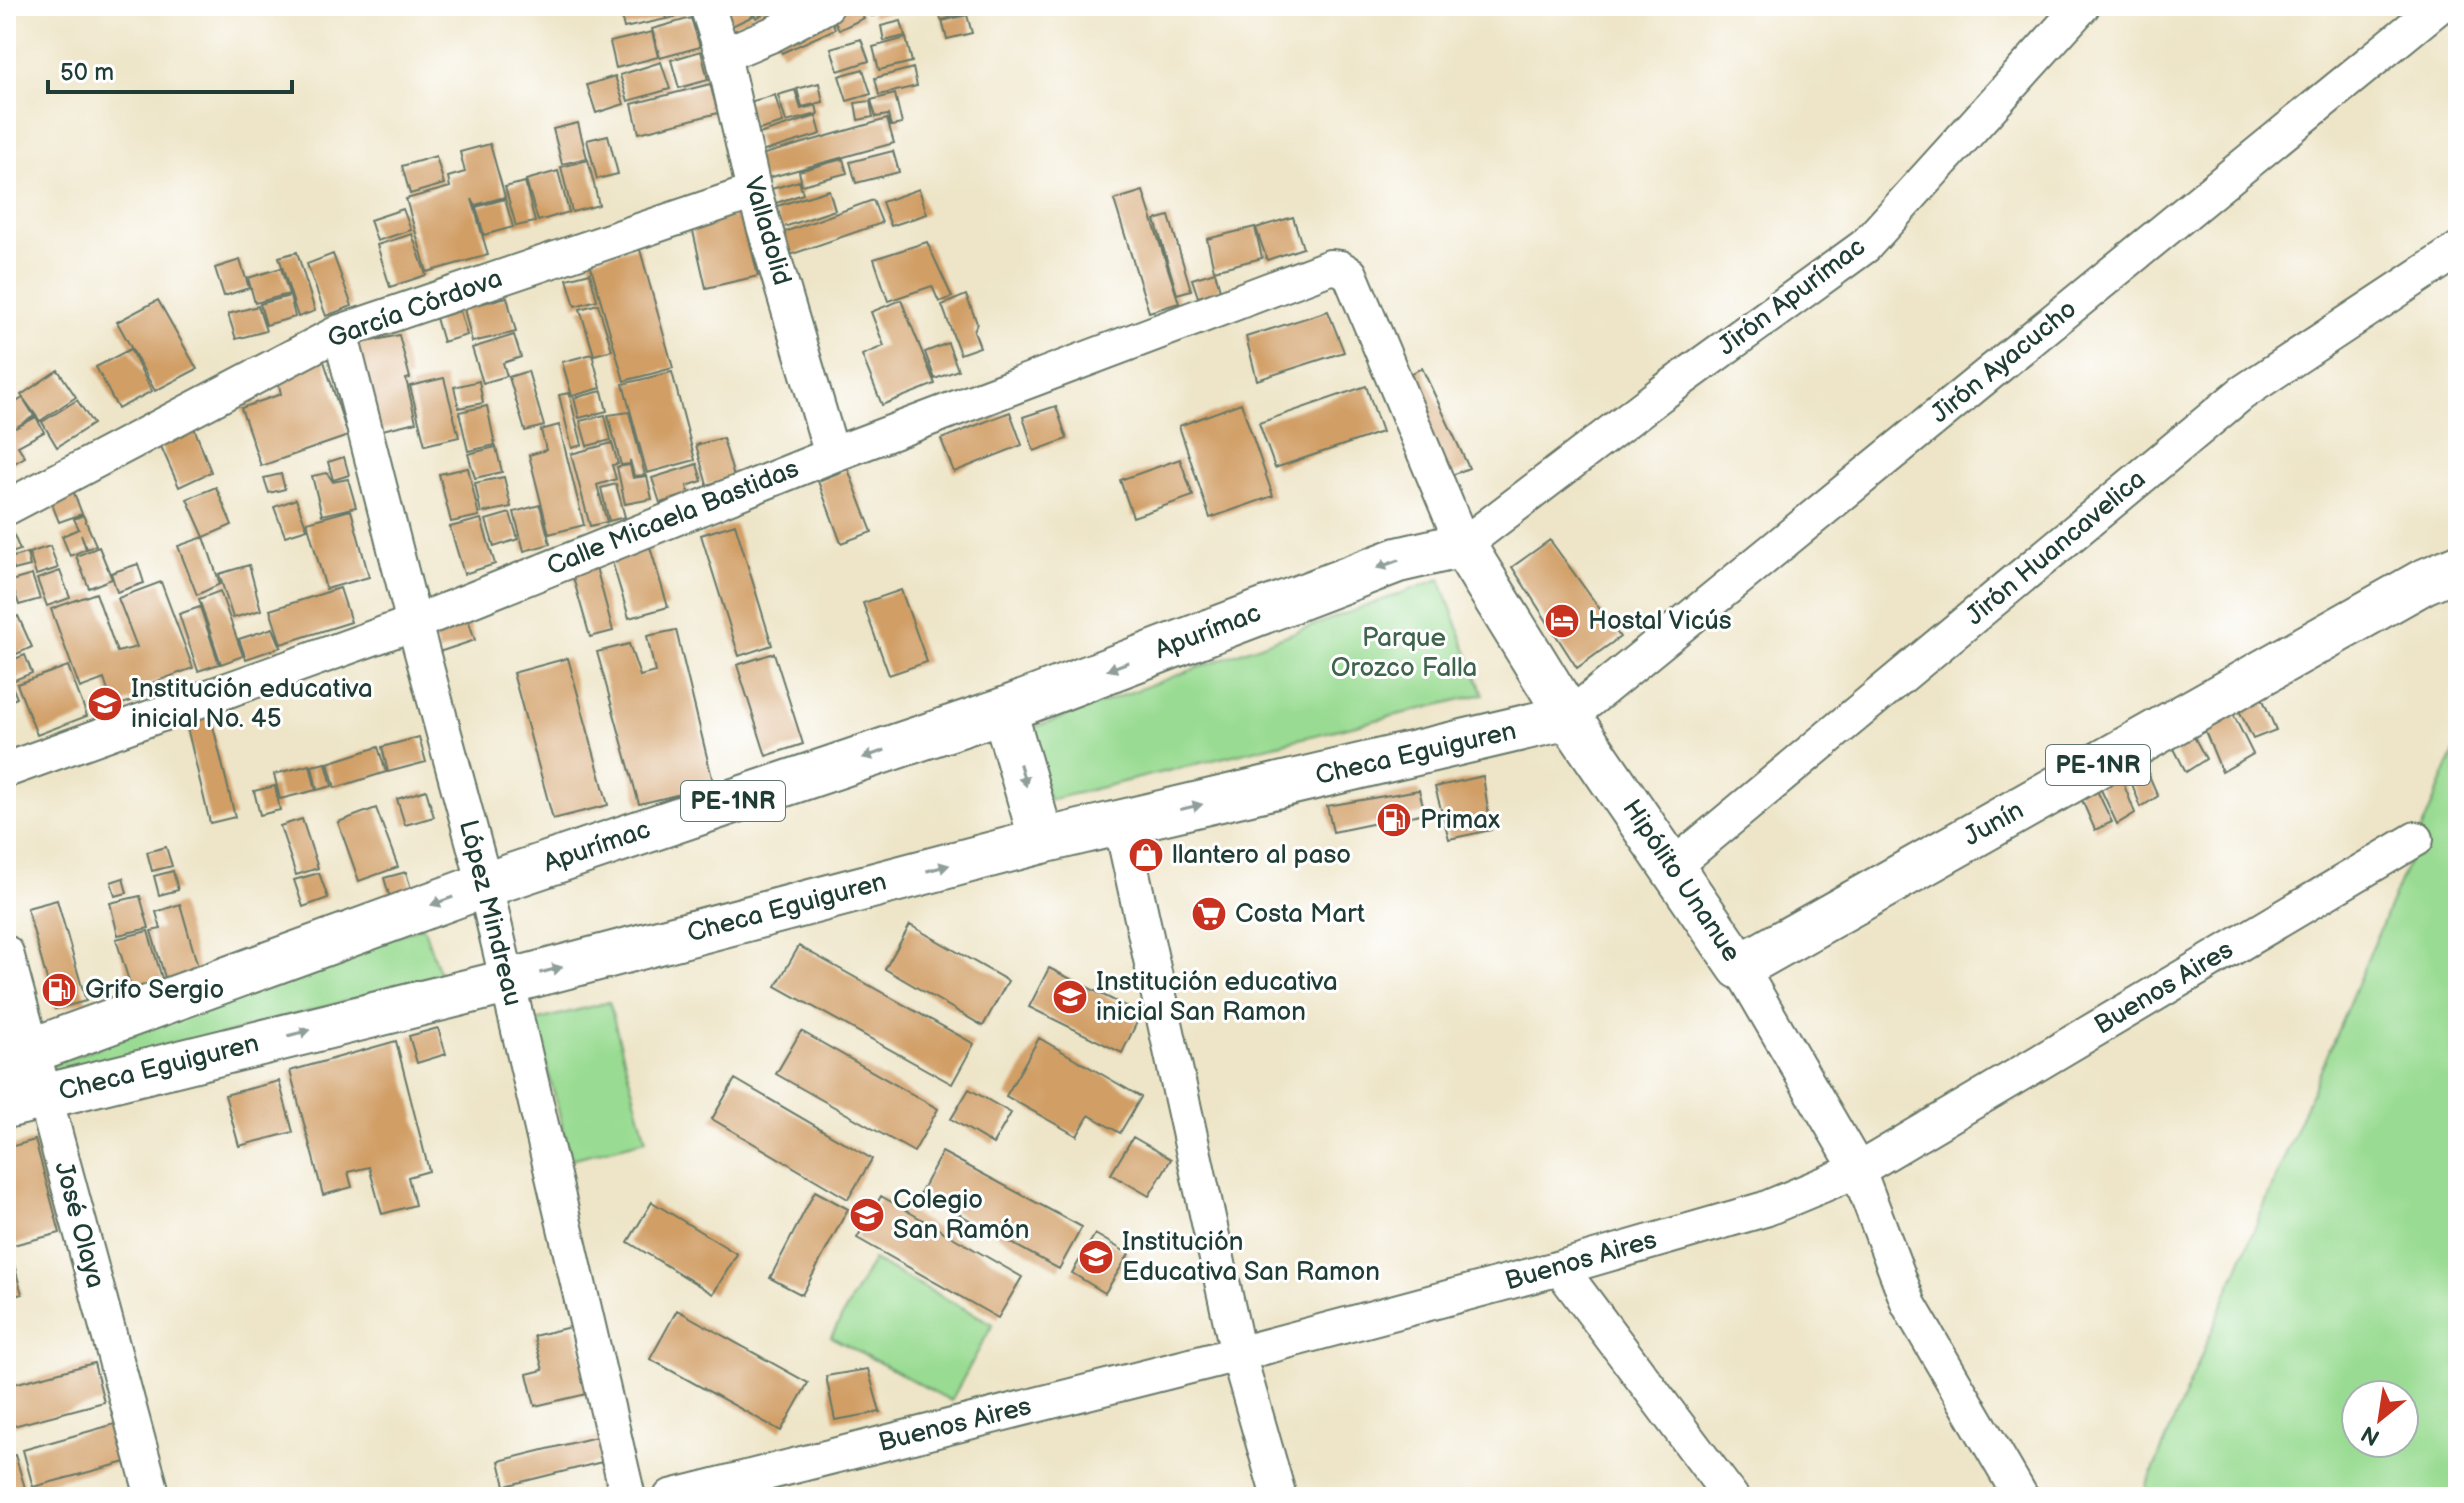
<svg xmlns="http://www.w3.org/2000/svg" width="2464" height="1503" viewBox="0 0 2464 1503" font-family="'Balsamiq Sans',sans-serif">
<rect width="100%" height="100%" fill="#fff"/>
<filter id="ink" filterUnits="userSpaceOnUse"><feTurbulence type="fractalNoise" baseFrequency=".0125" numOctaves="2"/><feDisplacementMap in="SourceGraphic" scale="16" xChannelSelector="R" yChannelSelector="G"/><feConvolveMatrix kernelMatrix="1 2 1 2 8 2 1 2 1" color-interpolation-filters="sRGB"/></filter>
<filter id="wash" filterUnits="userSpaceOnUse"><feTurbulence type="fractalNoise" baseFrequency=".006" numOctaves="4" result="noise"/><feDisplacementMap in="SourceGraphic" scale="32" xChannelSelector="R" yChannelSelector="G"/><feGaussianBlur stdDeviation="1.8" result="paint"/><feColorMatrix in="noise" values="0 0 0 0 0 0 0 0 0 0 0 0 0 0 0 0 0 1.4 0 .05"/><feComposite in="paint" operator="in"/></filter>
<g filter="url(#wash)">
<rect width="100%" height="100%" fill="#eee5c8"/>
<path fill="#99db92" stroke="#5c8c63" stroke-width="2" fill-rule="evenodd" d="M1440 579 1483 694 1049 800 1022 732Z
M2458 743V1497H2142ZM2356 1395H2404V1443H2356Z
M423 926 440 975 55 1081 50 1065Z
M609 1002 646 1140 571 1159 535 1021Z
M873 1260 993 1324 951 1401 831 1337Z"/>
<g id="blocks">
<path fill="#d19f66" d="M619 6H663L666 19 624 28Z
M664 6H687L689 13 667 19Z
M723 6H748L753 16 732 26Z
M750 6H773L775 8 756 18Z
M830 6H858L864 18 839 30 828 7Z
M871 6H898L899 11 872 16Z
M938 6H966L968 13 941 20Z
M827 7 835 29 782 53 773 37Z
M967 15 972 33 947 39 942 21Z
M691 18 700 47 660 58 652 29Z
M901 21 905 36 884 41 881 26Z
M652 32 658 57 616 68 610 42Z
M906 38 912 62 879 70 873 47Z
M861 39 869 61 838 71 831 48Z
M701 51 708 80 679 88 671 60Z
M661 62 670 89 628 101 620 75Z
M913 68 917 86 879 95 875 78Z
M863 69 871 94 847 101 839 76Z
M615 76 624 104 596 113 587 85Z
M819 83 823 102 802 107 797 89Z
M710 84 718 113 639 133 632 104Z
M795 90 801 109 816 105 818 114 786 122 778 95Z
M895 94 902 124 891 126 888 115 876 117 871 100Z
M775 95 783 123 755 131 746 103Z
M870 101 873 117 858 120 855 103Z
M816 116 821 134 761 152 756 135Z
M887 119 894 143 761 180 754 157Z
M578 123 587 158 562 164 553 129Z
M608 135 618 174 597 179 587 140Z
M490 144 505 197 475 205 472 199 488 255 427 272 406 199 450 187 448 177 465 172 460 152Z
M893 151 899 172 856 183 850 162Z
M436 156 444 184 410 194 402 166Z
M843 159 847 173 802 185 799 171Z
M588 160 599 205 572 212 561 167Z
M558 171 569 212 538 221 526 180Z
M799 181 803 194 773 204 768 190Z
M525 182 535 222 516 226 505 187Z
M919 189 927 214 891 226 882 202Z
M829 190 835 210 781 228 774 207Z
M1143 191 1179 303 1149 312 1114 200Z
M505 199 513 227 484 235 476 207Z
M873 200 882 223 787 256 779 234Z
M403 209 411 230 377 241 370 220Z
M743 214 758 276 706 288 692 227Z
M1169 216 1191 290 1177 294 1155 220Z
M1293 217 1303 248 1267 260 1256 228Z
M1255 227 1262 258 1214 270 1207 239Z
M412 234 426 275 390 287 377 245Z
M927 242 952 297 939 302 932 286 888 301 874 259Z
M639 246 673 368 624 381 589 260Z
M297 252 315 311 298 317 279 257Z
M333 254 352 306 326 316 307 264Z
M240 260 249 288 224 296 215 268Z
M281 268 289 294 255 303 248 278Z
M1215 272 1220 290 1198 297 1192 279Z
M590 273 597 300 575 306 567 279Z
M966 295 977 323 974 331 980 347 960 354 942 305Z
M290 296 295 317 266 325 260 304Z
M507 297 516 332 472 342 464 308Z
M158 300 197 369 155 391 117 322Z
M901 300 935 384 882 405 862 355 884 346 871 312Z
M598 304 612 350 594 355 580 309Z
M258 306 266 331 236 339 228 314Z
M460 311 467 335 443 342 436 318Z
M1328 311 1344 352 1257 380 1246 337Z
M399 335 410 378 406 379 416 422 378 431 358 344Z
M514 335 521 357 503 363 507 376 483 383 472 348Z
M948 343 958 370 935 379 925 352Z
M130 349 152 391 118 409 96 367Z
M592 354 601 388 572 396 562 362Z
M323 358 348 436 261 466 241 408 281 394 277 376Z
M1422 368 1469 468 1445 478 1400 379Z
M58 370 76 397 40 421 21 395Z
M528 371 544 426 525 431 509 377Z
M672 372 695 460 647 473 623 384Z
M444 378 459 437 425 445 410 386Z
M479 381 483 403 459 408 454 387Z
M1366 386 1382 432 1275 468 1259 423Z
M602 391 607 411 579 418 574 398Z
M569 393 582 445 572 448 559 395Z
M10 395 14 403 23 398 34 416 15 428 36 417 44 432 18 446 25 457 6 468V397Z
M77 400 93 424 57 447 42 422Z
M1241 403 1273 496 1210 518 1179 426Z
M487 406 495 445 468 451 459 412Z
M1056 406 1067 439 1034 451 1023 417Z
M629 412 645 475 634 476 630 460V464L621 465 608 415Z
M1010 412 1022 445 954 472 941 439Z
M605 415 611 440 587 446 580 421Z
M193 425 211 472 179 487 159 442Z
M559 425 584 525 549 534 529 455 546 450 541 430Z
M723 438 734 477 707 485 696 445Z
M612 443 618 464 612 465 616 479 597 485 607 522 590 526 571 454Z
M496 447 502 472 475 478 468 454Z
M344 457 349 475 333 480 328 462Z
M1180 459 1193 496 1133 517 1120 480Z
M697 464 702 481 687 486 689 494 660 503 652 478Z
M630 465 633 478 647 476 652 499 625 504 617 467Z
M468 468 479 516 451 522 439 474Z
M848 469 872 532 841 543 818 481Z
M327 473 333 482 348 479 356 507 322 515 312 476Z
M281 474 285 489 269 493 264 478Z
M504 477 511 507 481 513 475 483Z
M616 484 625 517 609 521 601 488Z
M71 485 82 514 59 522 48 494Z
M216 487 232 525 204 537 220 584 197 595 178 546 204 537 187 499Z
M296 499 307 529 285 536 274 507Z
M540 505 550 544 524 551 514 512Z
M351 510 369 577 326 589 307 522Z
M510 513 518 539 494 547 486 520Z
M83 515 96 545 87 549 81 534 86 549 70 556 62 536 79 529 74 519Z
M481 519 495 564 464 574 450 527Z
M735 524 772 645 739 656 701 535Z
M13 533 20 550 6 555V536Z
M1550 540 1620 637 1577 668 1512 567Z
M50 546 58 568 36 575 29 553Z
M99 547 112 579 89 588 76 556Z
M650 547 668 607 629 618 611 558Z
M27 553 30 566 14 570 10 558Z
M138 564 144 583 117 592 111 573Z
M249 565 261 610 233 618 219 574Z
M596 567 613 631 590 637 572 574Z
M60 571 70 598 47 606 37 579Z
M32 575 40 599 19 605 11 581Z
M161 582 193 668 149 684 153 694 113 707 104 679 80 688 51 609 96 593 117 652 137 647 118 598Z
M340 588 351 622 281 644 270 610Z
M901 590 927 662 889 675 863 603Z
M220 591 243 656 221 664 199 599Z
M200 607 219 664 198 671 179 614Z
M18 616 32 647 10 657 6 648V621Z
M467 616 475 640 439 652 431 627Z
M273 628 281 647 246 659 239 639Z
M676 630 714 786 639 804 597 652 629 644 640 676 655 672 647 636Z
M774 653 803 744 766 756 737 665Z
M25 655 32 673 12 681 6 662Z
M568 658 608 805 553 819 513 673Z
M68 666 87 716 37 735 17 684Z
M6 672 17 698 6 703Z
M2257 686 2276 730 2253 739 2233 698Z
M2229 706 2253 754 2222 772 2200 719Z
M210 713 235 817 210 823 185 719Z
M2187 724 2206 759 2186 772 2168 737Z
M419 737 426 762 388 772 382 747Z
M378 747 386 772 335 788 328 763Z
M2140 755 2158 796 2141 807 2124 764Z
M326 763 332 786 317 790 312 766Z
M310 765 316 790 280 799 274 774Z
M2117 767 2135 813 2117 824 2096 779Z
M1483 776 1491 830 1449 839 1435 787Z
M2092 780 2112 822 2095 830 2077 789Z
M275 786 280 810 260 815 254 791Z
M426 790 434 817 405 825 397 799Z
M1419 790 1425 813 1333 832 1327 806Z
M376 808 398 867 359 881 338 822Z
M302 819 318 868 296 875 280 826Z
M166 847 172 866 152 871 147 852Z
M173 871 178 890 159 895 154 876Z
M406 872 415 902 393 908 384 878Z
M319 873 328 898 303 907 294 880Z
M123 878 127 893 115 896 111 882Z
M140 896 149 928 118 935 110 903Z
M57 900 86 1001 55 1009 27 908Z
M180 904 200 974 167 984 151 931 161 929 156 912Z
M910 925 1008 981 983 1026 885 969Z
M148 931 164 985 133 994 116 939Z
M799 946 974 1044 952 1084 776 986Z
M1049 968 1141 1014 1122 1053 1029 1007Z
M438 1028 446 1054 417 1063 409 1036Z
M801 1031 938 1109 914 1152 776 1074Z
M1039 1038 1141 1097 1120 1133 1089 1115 1077 1136 1006 1096Z
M396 1041 429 1171 408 1177 415 1205 382 1214 369 1167 348 1172 352 1187 323 1195 290 1071Z
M735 1079 872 1159 848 1199 712 1119Z
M279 1081 293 1132 239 1146 225 1095Z
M969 1089 1011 1113 993 1144 951 1119Z
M1133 1137 1171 1159 1149 1196 1111 1174Z
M35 1140 60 1233 9 1246 22 1294 6 1298V1148Z
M942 1152 1082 1227 1059 1269 920 1193Z
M815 1191 848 1209 802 1295 770 1278Z
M881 1196 1022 1277 998 1318 857 1238Z
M652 1202 737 1254 713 1294 628 1242Z
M1095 1234 1129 1254 1105 1293 1072 1273Z
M677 1310 808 1383 781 1431 650 1359Z
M574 1326 591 1393 535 1406 527 1374 543 1370 534 1336Z
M94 1363 104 1402 6 1428V1386Z
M868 1369 880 1412 835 1420 826 1376Z
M115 1424 126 1462 33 1487 23 1450Z
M600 1436 606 1461 505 1486 499 1461Z
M15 1455 26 1491 6 1497V1458Z"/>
</g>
</g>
<g filter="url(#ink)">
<use href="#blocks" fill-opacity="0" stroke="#677868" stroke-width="2"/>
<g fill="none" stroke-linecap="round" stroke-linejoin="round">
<defs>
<path id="minor" d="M707 6 723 55 754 192 832 455
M723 55 773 34 826 6
M340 332 414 623 485 885 628 1497
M6 508 340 332 754 192
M1569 717 2439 6
M6 770 414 623 832 455 1330 267 1340 268 1350 274 1463 545 1661 394 1865 246 2082 6
M1121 823 1238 1354 1279 1497
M1671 868 2242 393 2458 250
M6 953 153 1497
M1740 967 1858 1170 1909 1305 2021 1497
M1560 1268 1731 1497
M671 1497 1238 1354 1560 1268 1765 1209 1858 1170 2416 839"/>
<path id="primary" d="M1004 710 1042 841
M6 1064 33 1050 485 885 1004 710 1398 560 1463 545 1569 717 1740 967 2423 582 2458 567
M6 1106 507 982 1042 841 1569 717"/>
</defs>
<use href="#minor" stroke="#677868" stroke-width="38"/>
<use href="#primary" stroke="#677868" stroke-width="48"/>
<use href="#minor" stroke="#fff" stroke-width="34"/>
<use href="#primary" stroke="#fff" stroke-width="44"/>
</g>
<defs><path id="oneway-solid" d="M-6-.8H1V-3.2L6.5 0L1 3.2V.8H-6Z" transform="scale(2)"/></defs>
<g fill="#8f9e9a">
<use href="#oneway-solid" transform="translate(1388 564) rotate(160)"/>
<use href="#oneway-solid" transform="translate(1118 666) rotate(159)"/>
<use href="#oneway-solid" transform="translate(874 754) rotate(161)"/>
<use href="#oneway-solid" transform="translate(1023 775) rotate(74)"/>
<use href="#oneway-solid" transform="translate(1191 807) rotate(-13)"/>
<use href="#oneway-solid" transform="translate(938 868) rotate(-15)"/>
<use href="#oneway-solid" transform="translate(442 901) rotate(160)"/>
<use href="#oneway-solid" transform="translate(551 970) rotate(-15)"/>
<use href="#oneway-solid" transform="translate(299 1033) rotate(-14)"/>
</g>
</g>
<defs>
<symbol id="hotel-disc" viewBox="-11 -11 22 22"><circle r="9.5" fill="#c8321e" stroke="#fff"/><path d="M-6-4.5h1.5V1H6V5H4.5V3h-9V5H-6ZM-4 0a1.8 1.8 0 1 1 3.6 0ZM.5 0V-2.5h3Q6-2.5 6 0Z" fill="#fff"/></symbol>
<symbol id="school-disc" viewBox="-11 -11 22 22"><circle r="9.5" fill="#c8321e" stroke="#fff"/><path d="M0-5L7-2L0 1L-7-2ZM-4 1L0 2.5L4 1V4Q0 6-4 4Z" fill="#fff"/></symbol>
<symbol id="fuel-disc" viewBox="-11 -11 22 22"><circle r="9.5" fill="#c8321e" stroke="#fff"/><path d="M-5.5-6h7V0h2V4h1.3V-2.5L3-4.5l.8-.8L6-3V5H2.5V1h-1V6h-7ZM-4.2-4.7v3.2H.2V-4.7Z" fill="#fff"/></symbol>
<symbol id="shop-disc" viewBox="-11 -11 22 22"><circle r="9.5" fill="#c8321e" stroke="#fff"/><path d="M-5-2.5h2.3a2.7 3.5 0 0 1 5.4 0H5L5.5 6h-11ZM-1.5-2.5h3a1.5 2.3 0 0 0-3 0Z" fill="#fff"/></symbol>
<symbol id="supermarket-disc" viewBox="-11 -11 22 22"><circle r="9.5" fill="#c8321e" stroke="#fff"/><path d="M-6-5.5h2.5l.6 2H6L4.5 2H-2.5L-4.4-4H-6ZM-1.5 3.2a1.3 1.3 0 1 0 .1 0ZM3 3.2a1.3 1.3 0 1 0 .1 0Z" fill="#fff"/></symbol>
</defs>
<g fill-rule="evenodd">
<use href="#hotel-disc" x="1542" y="601" width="40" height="40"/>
<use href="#school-disc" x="85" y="684" width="40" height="40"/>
<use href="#fuel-disc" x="1374" y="800" width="40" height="40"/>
<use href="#shop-disc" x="1126" y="835" width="40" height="40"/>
<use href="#supermarket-disc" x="1189" y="894" width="40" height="40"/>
<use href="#fuel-disc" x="39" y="970" width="40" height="40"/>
<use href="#school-disc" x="1050" y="977" width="40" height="40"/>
<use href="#school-disc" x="847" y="1195" width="40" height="40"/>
<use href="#school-disc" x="1076" y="1237" width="40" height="40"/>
</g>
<g text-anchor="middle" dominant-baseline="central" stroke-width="6" stroke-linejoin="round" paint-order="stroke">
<g fill="#fff" stroke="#627771" stroke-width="2">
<rect x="2046" y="745" width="104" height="40" rx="6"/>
<rect x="681" y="781" width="104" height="40" rx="6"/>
</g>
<g font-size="24" font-weight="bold" fill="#1f3d34">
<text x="2098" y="765">PE-1NR</text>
<text x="733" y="801">PE-1NR</text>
</g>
<g font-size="26" fill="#1f3d34" stroke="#fff">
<text transform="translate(767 231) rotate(74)">Valladolid</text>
<text transform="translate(1792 297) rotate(-37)">Jirón Apurímac</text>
<text transform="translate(415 309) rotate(-20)">García Córdova</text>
<text transform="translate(2004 362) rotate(-39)">Jirón Ayacucho</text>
<text transform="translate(673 518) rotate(-22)">Calle Micaela Bastidas</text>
<text transform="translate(2056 548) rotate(-40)">Jirón Huancavelica</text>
<text transform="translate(1208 632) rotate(-21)">Apurímac</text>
<text transform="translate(1416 754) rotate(-13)">Checa Eguiguren</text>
<text transform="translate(1994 824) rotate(-29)">Junín</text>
<text transform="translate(597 847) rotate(-19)">Apurímac</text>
<text transform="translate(1681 881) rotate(56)">Hipólito Unanue</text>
<text transform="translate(787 908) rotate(-15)">Checa Eguiguren</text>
<text transform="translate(490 913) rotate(76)">López Mindreau</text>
<text transform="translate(2164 988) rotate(-31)">Buenos Aires</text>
<text transform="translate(159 1068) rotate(-14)">Checa Eguiguren</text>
<text transform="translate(79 1225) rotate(75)">José Olaya</text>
<text transform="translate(1581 1261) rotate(-16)">Buenos Aires</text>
<text transform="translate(955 1425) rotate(-14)">Buenos Aires</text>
</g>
<g font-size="26" fill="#1f3d34" stroke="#fff" text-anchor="start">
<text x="1588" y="621">Hostal Vicús</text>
<text x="131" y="689">Institución educativa<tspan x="131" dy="30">inicial No. 45</tspan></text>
<text x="1420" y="820">Primax</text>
<text x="1172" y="855">llantero al paso</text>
<text x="1235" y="914">Costa Mart</text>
<text x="1096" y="982">Institución educativa<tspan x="1096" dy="30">inicial San Ramon</tspan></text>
<text x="85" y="990">Grifo Sergio</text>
<text x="893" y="1200">Colegio<tspan x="893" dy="30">San Ramón</tspan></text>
<text x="1122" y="1242">Institución<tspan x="1122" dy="30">Educativa San Ramon</tspan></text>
</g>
<g font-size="26" fill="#3e644c" stroke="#fff">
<text x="1404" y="638">Parque<tspan x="1404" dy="30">Orozco Falla</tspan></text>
</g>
</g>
<rect width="2464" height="1503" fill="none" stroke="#fff" stroke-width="32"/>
<g transform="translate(2380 1419) rotate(210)"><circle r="38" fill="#ffffff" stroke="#a5b1ae" stroke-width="2"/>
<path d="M0-6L14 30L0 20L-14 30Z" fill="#c8321e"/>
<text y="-12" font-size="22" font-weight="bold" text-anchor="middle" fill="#1f3d34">N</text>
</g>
<path d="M48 80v12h244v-12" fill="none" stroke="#1f3d34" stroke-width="4"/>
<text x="60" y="80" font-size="24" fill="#1f3d34" stroke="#ffffff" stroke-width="6" paint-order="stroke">50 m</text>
</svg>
